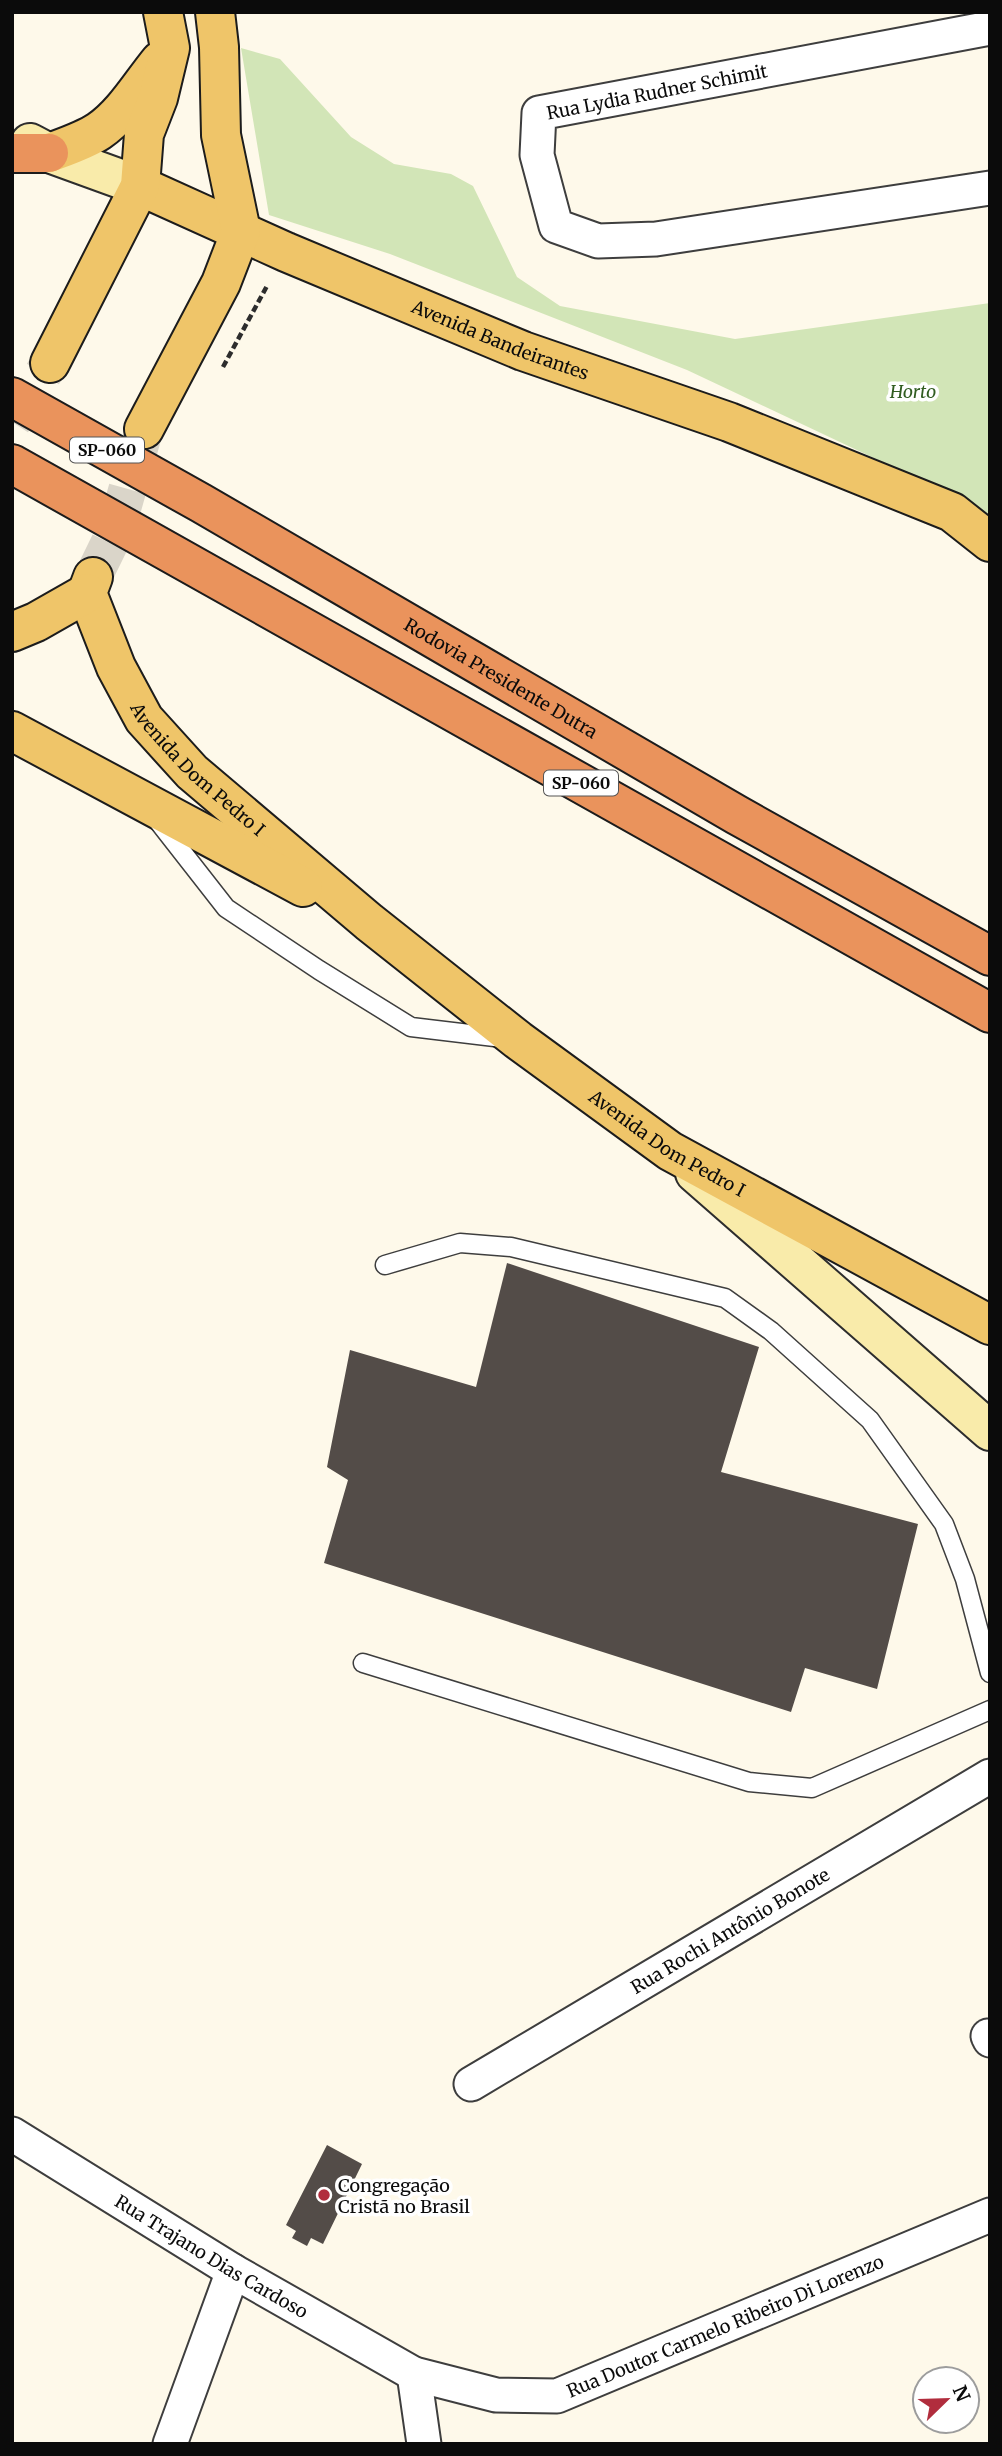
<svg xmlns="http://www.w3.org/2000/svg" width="1002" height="2456" viewBox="0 0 1002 2456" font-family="Merriweather,serif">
<rect width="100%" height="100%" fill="#fef9ea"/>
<path fill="#d2e5b7" d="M241 48 280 59 351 137 394 164 451 174 473 186 517 277 560 306 735 339 990 303V525L948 493 687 370 390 254 269 215Z"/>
<path fill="#534c48" d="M507 1263 759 1347 721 1472 918 1524 877 1689 805 1668 791 1712 324 1563 348 1480 327 1467 350 1350 476 1387Z
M327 2145 362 2164 323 2244 311 2238 307 2246 292 2238 296 2231 286 2225Z"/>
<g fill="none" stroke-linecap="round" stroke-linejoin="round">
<path stroke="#dad5c9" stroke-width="38" stroke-dasharray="38 19" stroke-linecap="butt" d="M12 422 50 363
M93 577 116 530 143 434"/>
<defs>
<path id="lane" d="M158 821 226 908 319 970 411 1027 503 1038
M385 1265 460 1243 511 1247 725 1298 771 1331 870 1420 944 1524 965 1579 990 1673
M363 1663 749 1782 812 1788 990 1710"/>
<g id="street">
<path d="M990 28 539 113 537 155 556 226 598 241 656 239 990 188"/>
<path d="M988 2036 990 2040"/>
<path id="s1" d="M471 2084 990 1776"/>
<path id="s2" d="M12 2134 233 2271 414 2374 496 2395 557 2396 990 2215"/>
<path d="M414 2374 424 2444"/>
<path d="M170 2444 233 2271"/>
</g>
<path id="secondary" d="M30 143 49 153 140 186
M695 1173 990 1431"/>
<g id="primary">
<path d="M49 153C65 147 84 141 99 131 124 114 141 84 160 61"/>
<path id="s3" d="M140 186 286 252 523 351 729 422 952 512 990 542"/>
<path d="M50 363 140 186 144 134 158 98 170 48 163 12"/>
<path d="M144 429 221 283 241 231 221 135 219 47 215 12"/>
<path id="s4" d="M93 577 87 593 116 667 144 719 192 772 369 922 518 1040 670 1151 990 1325"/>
<path d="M12 632 36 622 87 593"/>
<path d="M12 731 303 887"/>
</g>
<g id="highway">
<path d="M12 153H49"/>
<path id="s5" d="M12 397 201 503 737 815 990 956"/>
<path d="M12 464 990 1013"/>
</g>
</defs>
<use href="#lane" stroke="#3e3e3e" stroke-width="21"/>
<use href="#street" stroke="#3e3e3e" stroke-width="37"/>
<use href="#secondary" stroke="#2d2d2d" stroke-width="42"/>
<use href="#primary" stroke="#1c1c1c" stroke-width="42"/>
<use href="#highway" stroke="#1c1c1c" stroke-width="42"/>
<path stroke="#2d2d2d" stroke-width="4.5" stroke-dasharray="7 3.5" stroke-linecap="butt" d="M223 367 267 286"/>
<use href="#lane" stroke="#fff" stroke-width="18"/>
<use href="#street" stroke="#fff" stroke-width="33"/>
<use href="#secondary" stroke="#f9ebaa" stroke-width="38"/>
<use href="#primary" stroke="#efc569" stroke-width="38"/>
<use href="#highway" stroke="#ea935c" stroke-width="38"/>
</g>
<circle fill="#b12d3d" stroke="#fff" stroke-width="2.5" cx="324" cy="2195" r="7"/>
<g text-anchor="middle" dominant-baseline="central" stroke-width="7" stroke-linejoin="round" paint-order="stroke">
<g fill="#fff" stroke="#545454" stroke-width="2">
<rect x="70" y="437.5" width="74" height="25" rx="5"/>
<rect x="544" y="770.5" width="74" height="25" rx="5"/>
</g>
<g font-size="16" font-weight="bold" fill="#0b0b0b">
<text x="107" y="450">SP-060</text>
<text x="581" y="783">SP-060</text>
</g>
<g font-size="18" fill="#0b0b0b" stroke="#fff">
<text transform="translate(657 92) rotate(-11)">Rua Lydia Rudner Schimit</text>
<text stroke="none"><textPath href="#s3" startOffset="392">Avenida Bandeirantes</textPath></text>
<text stroke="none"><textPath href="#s5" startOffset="564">Rodovia Presidente Dutra</textPath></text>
<text stroke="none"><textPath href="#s4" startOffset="229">Avenida Dom Pedro I</textPath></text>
<text stroke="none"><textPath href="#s4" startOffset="831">Avenida Dom Pedro I</textPath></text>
<text stroke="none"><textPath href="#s1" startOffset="301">Rua Rochi Antônio Bonote</textPath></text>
<text stroke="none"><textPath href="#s2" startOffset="234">Rua Trajano Dias Cardoso</textPath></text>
<text stroke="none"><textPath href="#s2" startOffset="796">Rua Doutor Carmelo Ribeiro Di Lorenzo</textPath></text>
</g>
<g font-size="18" font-style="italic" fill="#315d21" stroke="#fff">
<text x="913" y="391">Horto</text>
</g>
<g font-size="18" fill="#0b0b0b" stroke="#fff" text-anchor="start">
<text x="338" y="2185">Congregação<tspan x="338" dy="21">Cristã no Brasil</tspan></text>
</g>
</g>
<rect width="1002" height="2456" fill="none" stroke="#0b0b0b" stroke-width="28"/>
<g transform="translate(946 2400) rotate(67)"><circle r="33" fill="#ffffff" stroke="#9d9d9d" stroke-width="2"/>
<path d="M0-5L12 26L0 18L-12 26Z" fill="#b12d3d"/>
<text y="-10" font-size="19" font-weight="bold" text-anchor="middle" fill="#0b0b0b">N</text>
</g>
</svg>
